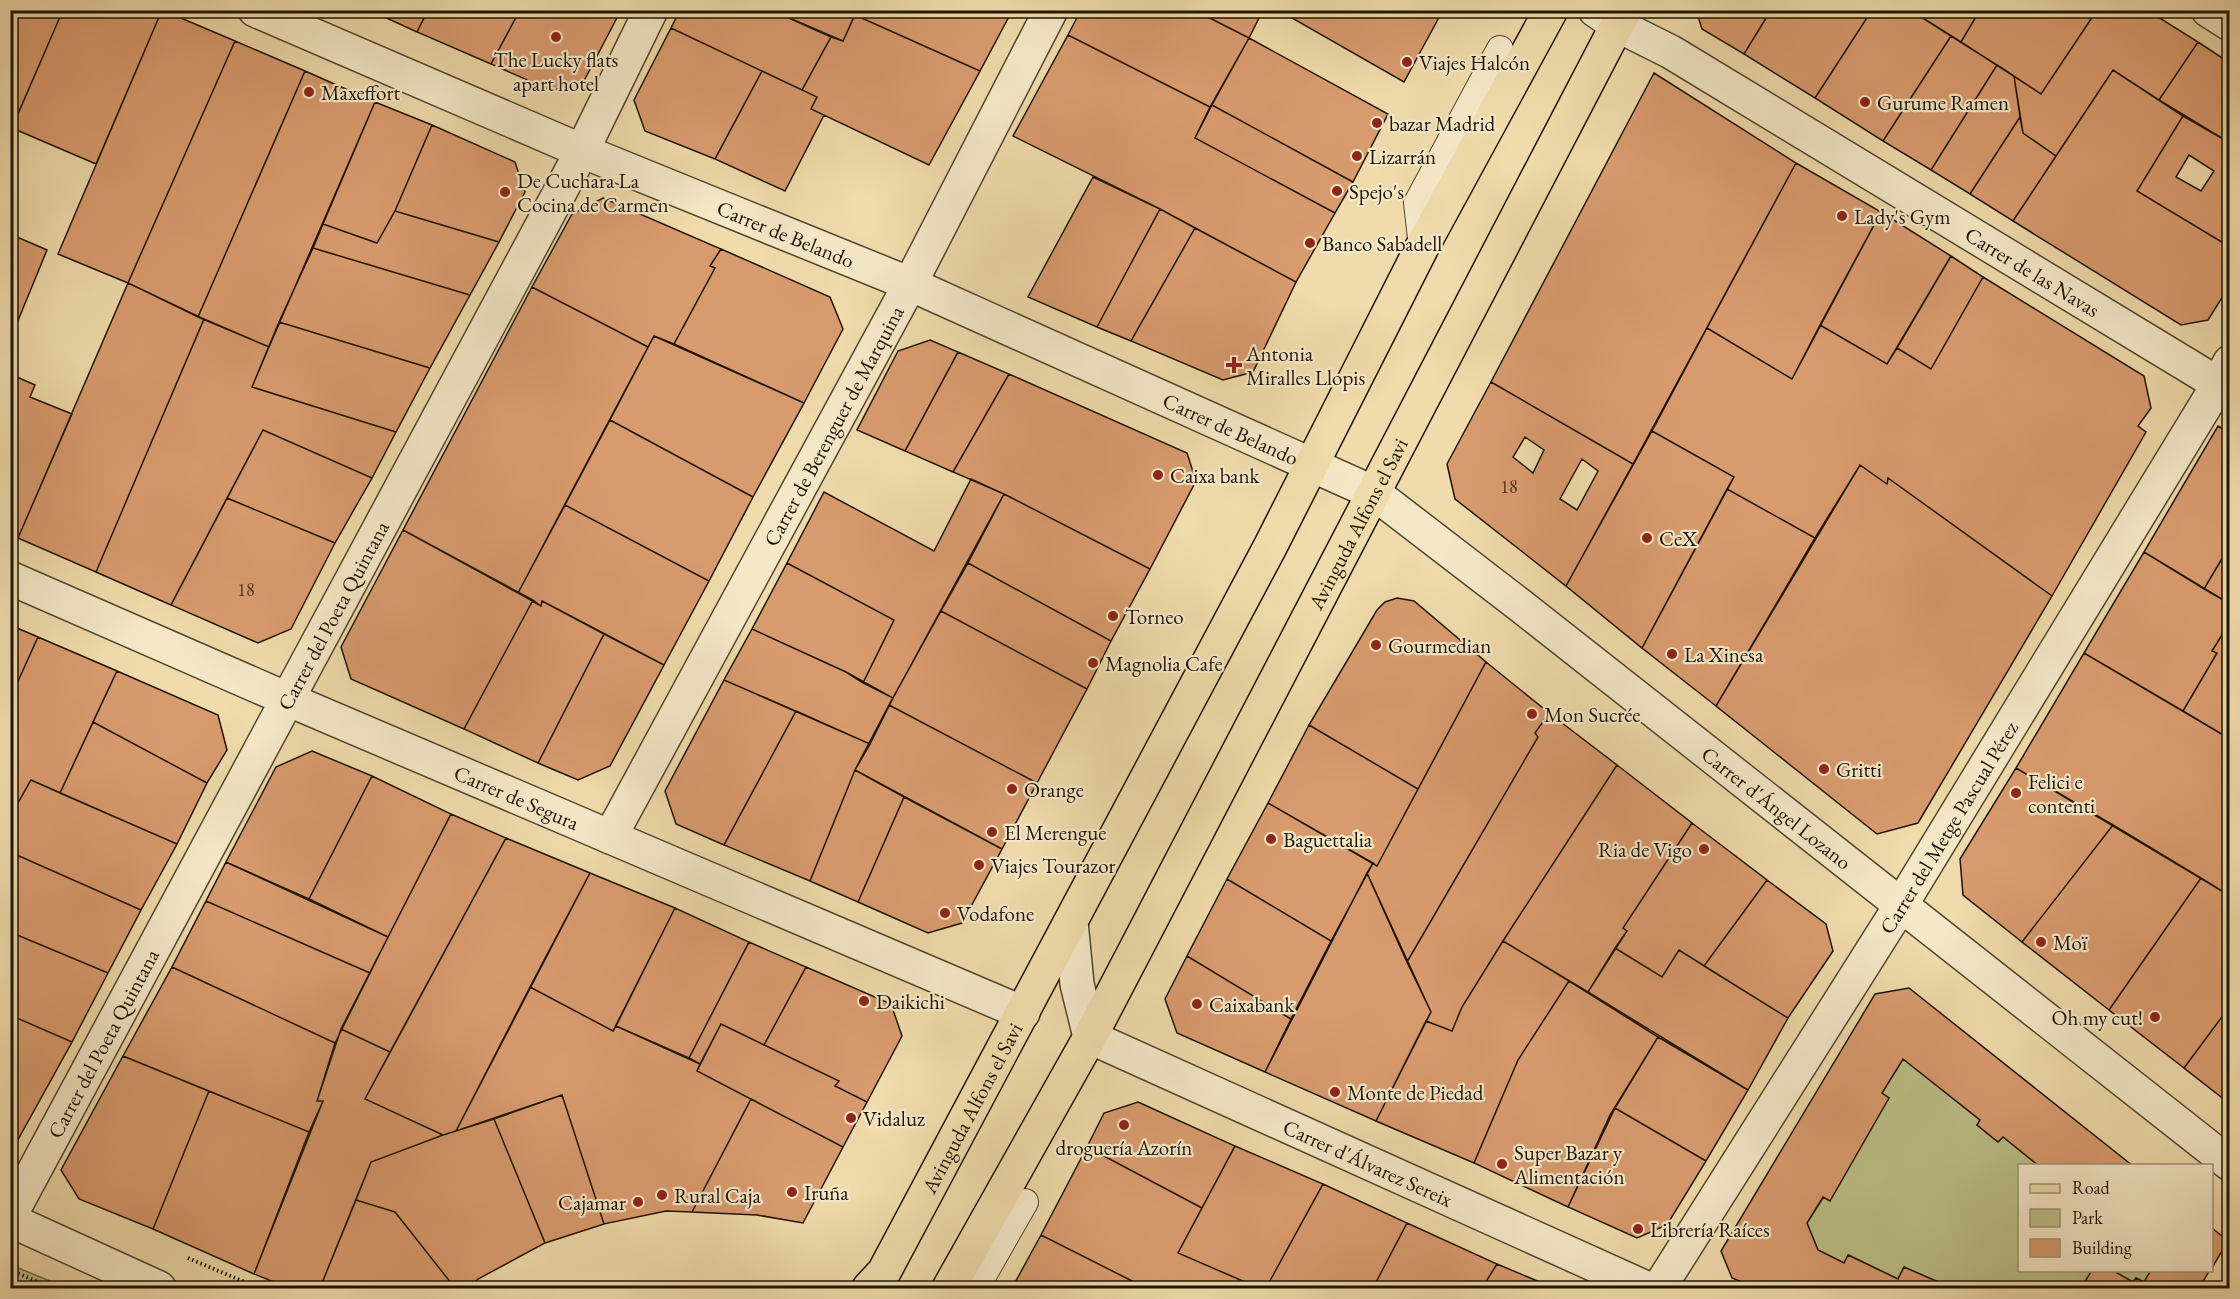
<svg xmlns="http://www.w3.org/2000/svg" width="2240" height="1299" viewBox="0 0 2240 1299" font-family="'EB Garamond',serif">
<rect width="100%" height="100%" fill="#efdbab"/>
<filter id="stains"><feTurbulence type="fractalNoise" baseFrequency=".00333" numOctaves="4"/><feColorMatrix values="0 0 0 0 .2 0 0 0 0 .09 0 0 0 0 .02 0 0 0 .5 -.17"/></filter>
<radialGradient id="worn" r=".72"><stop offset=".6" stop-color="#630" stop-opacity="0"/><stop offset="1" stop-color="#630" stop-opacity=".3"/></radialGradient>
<path fill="#bcbf87" stroke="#6d6a46" stroke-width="1.5" d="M1903 1059 1980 1120 1977 1125 1998 1142 2003 1137 2039 1165 2020 1166V1270L2092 1271 2081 1288H1952L1904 1267 1898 1279 1849 1255 1844 1263 1818 1250 1807 1223 1889 1098 1882 1093Z
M10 1265H11L67 1288H11Z
M2112 1271H2151L2144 1282 2136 1278 2133 1282Z"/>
<path fill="#d89b6e" stroke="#1e1405" stroke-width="1.5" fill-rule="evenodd" d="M10 10H63L10 132Z
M63 10H162L96 164 12 128Z
M162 10 235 41 128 283 58 254Z
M369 10H428L417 32Z
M428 10H520L491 64 417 32Z
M520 10H621L585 79 552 91 491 64Z
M680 10H771L831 37 802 90 671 28Z
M771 10H857L843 41Z
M857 10H1011L1012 11 980 71 855 15Z
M1081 10H1194L1249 38 1210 107 1068 35Z
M1194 10H1263L1249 38Z
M1278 10H1443L1404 82Z
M1696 10H1771L1744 54 1702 29Z
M1771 10H1872L1815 98 1744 54Z
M1872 10H1910L1951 36 1883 141 1815 98Z
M1910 10H1980L1961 42Z
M1980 10H2097L2041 94 1961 42Z
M2097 10H2147L2198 42 2159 100 2113 70 2056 156 2023 133 2014 76 2041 94Z
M855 15 980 71 929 165 811 109 817 97 802 90 831 37 843 41Z
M671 28 762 71 715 159 645 131 634 100Z
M1068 35 1210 107 1195 138 1335 213 1296 282 1160 209 1013 136Z
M1951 36 1997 65 1931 170 1883 141Z
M1249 38 1388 114 1353 182 1212 105Z
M235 41 305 71 198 317 128 283Z
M2198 42 2230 63V143L2159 100Z
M1997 65 2014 76 2020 117 1970 194 1931 170Z
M2113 70 2183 116 2137 191 2230 247V285L2208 320 2181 325 2013 221Z
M305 71 375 102 269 347 198 317Z
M762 71 817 97 811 109 824 115 785 191 715 159Z
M1654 73 1796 163 1633 464 1491 382Z
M375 102 432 125 395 211 377 243 323 224Z
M1212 105 1353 182 1335 213 1195 138Z
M2183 116 2230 143V247L2137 191ZM2189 155 2214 171 2201 191 2176 177Z
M2020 117 2023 133 2056 156 2013 221 1970 194Z
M432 125 515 162 525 192 499 242 395 211Z
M1796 163 1881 212 1792 379 1707 328Z
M1093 177 1160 209 1097 327 1028 297Z
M603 198 721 249 710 266 715 268 674 344 654 336 648 347 532 287 572 214Z
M1160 209 1195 228 1131 341 1097 327Z
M395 211 499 242 470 295 313 248 323 224 377 243Z
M1881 212 1951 256 1887 364 1820 325Z
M1195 228 1296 282 1253 372 1223 380 1131 341Z
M10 234 47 250 10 340Z
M313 248 470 295 430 368 279 322Z
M721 249 830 297 843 329 804 403 674 344 715 268 710 266Z
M1951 256 1983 277 1931 369 1897 348Z
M1983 277 2144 376 2151 408 2138 426 2146 432 2052 596 1888 478 1887 484 1860 465 1815 538 1727 489 1734 477 1652 431 1707 328 1792 379 1820 325 1887 364 1897 348 1931 369Z
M128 283 204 319 96 572 18 538Z
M532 287 648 347 518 593 403 530Z
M204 319 269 347 252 387 396 432 372 478 263 430 171 605 96 572Z
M279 322 430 368 396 432 252 387Z
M654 336 804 403 753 497 610 420Z
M930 340 958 352 905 451 857 430 898 351Z
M958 352 1009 374 953 472 905 451Z
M10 374 35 385 30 397 72 414 18 538 10 535Z
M1009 374 1187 453 1196 481 1150 569 1004 494 953 472Z
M1491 382 1633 464 1566 586 1455 499 1447 464ZM1525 437 1544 450 1533 473 1513 457ZM1582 459 1598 471 1577 510 1560 499Z
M610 420 753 497 709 581 565 505Z
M2218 426 2230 433V545L2204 589 2144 552Z
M263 430 372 478 335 543 227 498Z
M1652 431 1734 477 1642 648 1566 586Z
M1860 465 1887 484 1888 478 2052 596 1918 823 1877 834 1716 706Z
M971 479 1004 494 893 698 863 683 894 620 787 563 824 492 934 551Z
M1727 489 1815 538 1716 706 1642 648Z
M1004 494 1150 569 1111 641 968 563Z
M227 498 335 543 291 629 258 643 171 605Z
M565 505 709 581 664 665 542 601 541 606 518 593Z
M403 530 533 600 464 729 351 679 341 647Z
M2230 545V604L2204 589Z
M2144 552 2230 604V622L2212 651 2217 653 2183 711 2084 653Z
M787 563 894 620 863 683 846 672 752 629Z
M968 563 1111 641 1087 689 941 611Z
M1397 598 1414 601 1486 662 1418 789 1309 725 1377 610 1385 602Z
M533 600 541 606 542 601 604 634 538 763 464 729Z
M941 611 1087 689 1037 783 889 705Z
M2230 622V739L2183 711 2217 653 2212 651Z
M10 625 38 637 10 699Z
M752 629 846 672 893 698 870 744 724 680Z
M604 634 664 665 610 766 578 780 538 763Z
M38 637 117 671 60 793 31 780 10 817V699Z
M2084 653 2230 739V896L2016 768Z
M1486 662 1549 713 1535 733 1538 737 1407 962 1367 873 1373 863 1377 866Z
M117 671 218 715 227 750 207 783 93 722Z
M724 680 796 711 724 845 676 824 665 791Z
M889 705 1037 783 1002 849 855 770Z
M796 711 870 744 855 770 810 881 724 845Z
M1549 713 1617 765 1503 941 1462 1007 1452 1031 1426 1021 1431 1012 1407 962 1538 737 1535 733Z
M93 722 207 783 177 844 60 793Z
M1309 725 1418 789 1377 866 1268 803Z
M312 751 372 776 309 899 226 862 276 767Z
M1617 765 1692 823 1623 928 1627 931 1588 992 1503 941Z
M2016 768 2113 825 2022 942 1963 895 1960 859Z
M855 770 904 797 858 902 810 881Z
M372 776 451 814 388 937 309 899Z
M31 780 177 844 141 910 10 852V817Z
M904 797 1002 849 962 923 928 933 858 902Z
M1268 803 1373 863 1331 941 1227 879Z
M451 814 506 838 390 1052 341 1029Z
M1692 823 1767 880 1704 966 1679 950 1662 977 1615 948 1627 931 1623 928Z
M2113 825 2201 878 2109 1010 2022 942Z
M506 838 590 873 456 1131 443 1135 365 1099Z
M10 852 141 910 108 973 10 932Z
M226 862 388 937 370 973 206 901Z
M590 873 675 908 613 1031 530 987Z
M1367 873 1431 1012 1376 1121 1265 1072Z
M2201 878 2230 896V1006L2184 1068 2109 1010Z
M1227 879 1331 941 1291 1019 1187 956Z
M1767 880 1826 924 1833 951 1788 1018 1704 966Z
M206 901 370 973 335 1043 172 967Z
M675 908 749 942 689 1058 616 1026Z
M10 932 108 973 72 1042 10 1015Z
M1503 941 1569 981 1518 1060 1474 1163 1376 1121 1426 1021 1452 1031 1462 1007Z
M749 942 806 967 764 1045 721 1024 700 1064 689 1058Z
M1615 948 1662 977 1679 950 1788 1018 1748 1090 1588 992Z
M1187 956 1291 1019 1265 1072 1177 1033 1165 999Z
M172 967 335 1043 317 1101H323L309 1132 123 1056Z
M806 967 891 1004 902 1036 867 1102 835 1086 839 1081 764 1045Z
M1569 981 1658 1037 1610 1115 1568 1207 1474 1163 1518 1060Z
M530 987 613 1031 616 1026 700 1064 697 1071 751 1099 692 1212 666 1211 604 1224 562 1095 456 1131Z
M1909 988 2133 1166H2039L2003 1137 1998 1142 1977 1125 1980 1120 1903 1059 1882 1093 1889 1098 1830 1201 1823 1197 1807 1223 1818 1250 1844 1263 1848 1255 1898 1279 1904 1267 1952 1288H1756L1732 1278 1721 1251 1875 994Z
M2230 1006V1104L2184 1068Z
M10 1015 72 1042 10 1154Z
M721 1024 839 1081 835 1086 867 1102 843 1147 697 1071Z
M341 1029 390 1052 365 1099 443 1135 371 1162 320 1288H289L254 1274 323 1101H317Z
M1658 1037 1748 1090 1706 1161 1615 1108Z
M123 1056 209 1091 153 1229 79 1199 61 1170Z
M209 1091 309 1132 254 1274 153 1229Z
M562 1095 604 1224 545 1243 494 1119Z
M751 1099 843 1147 803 1223 757 1215 692 1212Z
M1138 1102 1235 1146 1202 1208 1087 1147 1104 1113Z
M1615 1108 1706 1161 1667 1225 1637 1238 1568 1207Z
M494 1119 545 1243 478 1279 468 1288H455L395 1212 356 1200 371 1162 443 1135Z
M1235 1146 1323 1184 1266 1288H1259L1178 1253Z
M1087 1147 1202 1208 1178 1253 1259 1288H1164L1161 1287 1146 1288 1041 1235Z
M1323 1184 1407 1223 1373 1288H1266Z
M356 1200 395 1212 455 1288H320Z
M1407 1223 1497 1264 1482 1288H1373Z
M2212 1228 2228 1241 2212 1268Z
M1041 1235 1146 1288H1012Z
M1497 1264 1554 1288H1482Z
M2092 1270H2112L2133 1282 2136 1278 2144 1282 2151 1270H2210L2199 1288H2081Z"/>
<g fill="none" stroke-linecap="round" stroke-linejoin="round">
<defs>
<path id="lane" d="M1422 247 1417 203 1500 49
M976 1288 1025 1202"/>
<g id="street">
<path id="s1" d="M255 10 582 151 910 284 1374 493 1521 606 2230 1164"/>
<path id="s2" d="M1595 10 1617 25 1671 52 2230 391"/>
<path d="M2208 10 2230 24"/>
<path id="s3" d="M10 578 287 699 1023 1013"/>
<path id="s4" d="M610 837 910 284 1051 10"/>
<path id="s5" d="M1071 922 1077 984 1090 1037 1646 1288"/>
<path id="s6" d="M10 1216 582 151 651 10"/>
<path d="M10 1220 159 1288"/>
<path id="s7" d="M1659 1288 1901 905 2210 398 2230 362"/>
</g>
<g id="primary">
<path id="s8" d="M869 1288 884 1272 1270 547 1422 247 1551 10"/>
<path id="s9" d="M949 1288 1090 1037 1625 10"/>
</g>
</defs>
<use href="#lane" stroke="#52462e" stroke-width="28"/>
<use href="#street" stroke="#52462e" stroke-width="36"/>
<use href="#primary" stroke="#1e1405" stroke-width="36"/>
<path stroke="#1e1405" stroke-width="4" stroke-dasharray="1.5 3" stroke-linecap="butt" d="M188 1258 259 1288
M10 1270 52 1288"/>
<use href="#lane" stroke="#f5e8c8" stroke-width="26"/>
<use href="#street" stroke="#f5e8c8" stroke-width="33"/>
<use href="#primary" stroke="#efdbab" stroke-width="33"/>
</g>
<g fill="#8f2418" stroke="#f5e8c8" stroke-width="2">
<circle cx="556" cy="37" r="6"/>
<circle cx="1407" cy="62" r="6"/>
<circle cx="309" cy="92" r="6"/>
<circle cx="1865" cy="102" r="6"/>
<circle cx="1377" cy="123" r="6"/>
<circle cx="1357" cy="156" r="6"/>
<circle cx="1337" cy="191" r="6"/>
<circle cx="505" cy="192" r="6"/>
<circle cx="1842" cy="216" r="6"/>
<circle cx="1310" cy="243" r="6"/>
<path d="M1231 356h6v6h6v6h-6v6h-6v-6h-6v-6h6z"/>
<circle cx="1158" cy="475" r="6"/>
<circle cx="1647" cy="538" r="6"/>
<circle cx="1113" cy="616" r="6"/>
<circle cx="1376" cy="645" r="6"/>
<circle cx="1672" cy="654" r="6"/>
<circle cx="1093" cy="663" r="6"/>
<circle cx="1532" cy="714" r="6"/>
<circle cx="1824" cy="769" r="6"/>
<circle cx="1012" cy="789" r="6"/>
<circle cx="2016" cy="793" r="6"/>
<circle cx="992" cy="832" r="6"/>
<circle cx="1271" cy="839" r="6"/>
<circle cx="1704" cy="849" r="6"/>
<circle cx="979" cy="865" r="6"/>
<circle cx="945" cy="913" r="6"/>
<circle cx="2041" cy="942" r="6"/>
<circle cx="864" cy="1001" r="6"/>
<circle cx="1197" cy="1004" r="6"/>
<circle cx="2155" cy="1017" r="6"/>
<circle cx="1335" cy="1092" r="6"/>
<circle cx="851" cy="1118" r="6"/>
<circle cx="1124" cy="1125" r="6"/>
<circle cx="1502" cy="1164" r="6"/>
<circle cx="792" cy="1192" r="6"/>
<circle cx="662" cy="1195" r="6"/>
<circle cx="638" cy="1202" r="6"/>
<circle cx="1638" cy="1229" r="6"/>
</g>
<g text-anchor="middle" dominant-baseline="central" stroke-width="4.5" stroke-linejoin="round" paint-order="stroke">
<g font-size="18" fill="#4c361f">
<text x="1509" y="486">18</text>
<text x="246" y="589">18</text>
</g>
<g font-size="21" fill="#1e1405" stroke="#f5e8c8" text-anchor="start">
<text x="556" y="59" text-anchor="middle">The Lucky flats<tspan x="556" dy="24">apart hotel</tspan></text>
<text x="1419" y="62">Viajes Halcón</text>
<text x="321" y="92">Maxeffort</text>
<text x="1877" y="102">Gurume Ramen</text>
<text x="1389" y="123">bazar Madrid</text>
<text x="1369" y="156">Lizarrán</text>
<text x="517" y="180">De Cuchara La<tspan x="517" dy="24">Cocina de Carmen</tspan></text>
<text x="1349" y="191">Spejo's</text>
<text x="1854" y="216">Lady's Gym</text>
<text x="1322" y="243">Banco Sabadell</text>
<text x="1246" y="353">Antonia<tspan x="1246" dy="24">Miralles Llopis</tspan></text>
<text x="1170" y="475">Caixa bank</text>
<text x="1659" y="538">CeX</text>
<text x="1125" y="616">Torneo</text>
<text x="1388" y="645">Gourmedian</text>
<text x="1684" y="654">La Xinesa</text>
<text x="1105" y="663">Magnolia Cafe</text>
<text x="1544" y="714">Mon Sucrée</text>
<text x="1836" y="769">Gritti</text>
<text x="2028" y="781">Felici e<tspan x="2028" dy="24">contenti</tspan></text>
<text x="1024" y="789">Orange</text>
<text x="1004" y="832">El Merengue</text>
<text x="1283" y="839">Baguettalia</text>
<text x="1692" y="849" text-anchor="end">Ria de Vigo</text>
<text x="991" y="865">Viajes Tourazor</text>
<text x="957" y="913">Vodafone</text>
<text x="2053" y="942">Moï</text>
<text x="876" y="1001">Daikichi</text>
<text x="1209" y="1004">Caixabank</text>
<text x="2143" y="1017" text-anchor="end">Oh my cut!</text>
<text x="1347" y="1092">Monte de Piedad</text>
<text x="863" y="1118">Vidaluz</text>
<text x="1124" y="1147" text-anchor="middle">droguería Azorín</text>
<text x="1514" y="1152">Super Bazar y<tspan x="1514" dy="24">Alimentación</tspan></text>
<text x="804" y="1192">Iruña</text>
<text x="674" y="1195">Rural Caja</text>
<text x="626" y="1202" text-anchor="end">Cajamar</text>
<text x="1650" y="1229">Librería Raíces</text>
</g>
<g font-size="21" fill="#1e1405" stroke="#f5e8c8">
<text stroke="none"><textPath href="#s1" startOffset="576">Carrer de Belando</textPath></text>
<text stroke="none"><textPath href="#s2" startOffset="510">Carrer de las Navas</textPath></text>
<text stroke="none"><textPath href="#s4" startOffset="468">Carrer de Berenguer de Marquina</textPath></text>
<text stroke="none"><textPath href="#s1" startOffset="1062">Carrer de Belando</textPath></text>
<text stroke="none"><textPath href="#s9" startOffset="867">Avinguda Alfons el Savi</textPath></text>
<text stroke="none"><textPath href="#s6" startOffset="682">Carrer del Poeta Quintana</textPath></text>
<text stroke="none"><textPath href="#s3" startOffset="552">Carrer de Segura</textPath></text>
<text stroke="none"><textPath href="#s1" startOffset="1730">Carrer d'Ángel Lozano</textPath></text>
<text stroke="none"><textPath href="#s7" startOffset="544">Carrer del Metge Pascual Pérez</textPath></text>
<text stroke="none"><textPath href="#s6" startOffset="196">Carrer del Poeta Quintana</textPath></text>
<text stroke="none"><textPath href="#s8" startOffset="208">Avinguda Alfons el Savi</textPath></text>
<text stroke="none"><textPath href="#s5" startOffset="422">Carrer d'Álvarez Sereix</textPath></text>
</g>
</g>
<rect width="2240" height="1299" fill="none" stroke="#efdbab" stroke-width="36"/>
<rect x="12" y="12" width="2216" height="1275" fill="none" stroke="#1e1405" stroke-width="3"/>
<rect x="18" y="18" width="2204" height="1263" fill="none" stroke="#1e1405" stroke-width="1.5"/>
<rect x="2018" y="1164" width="195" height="108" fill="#f5e8c8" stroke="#9f937a" stroke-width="1.5"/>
<rect x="2030" y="1184" width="30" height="9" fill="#efdbab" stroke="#9f937a" stroke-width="1.5"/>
<text x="2072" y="1194" font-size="18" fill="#1e1405">Road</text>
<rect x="2030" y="1209" width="30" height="18" fill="#bcbf87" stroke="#9f937a" stroke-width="1.5"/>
<text x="2072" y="1224" font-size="18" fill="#1e1405">Park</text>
<rect x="2030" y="1239" width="30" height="18" fill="#d89b6e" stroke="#9f937a" stroke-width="1.5"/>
<text x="2072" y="1254" font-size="18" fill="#1e1405">Building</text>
<rect width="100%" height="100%" filter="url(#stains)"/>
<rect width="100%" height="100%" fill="url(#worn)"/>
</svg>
